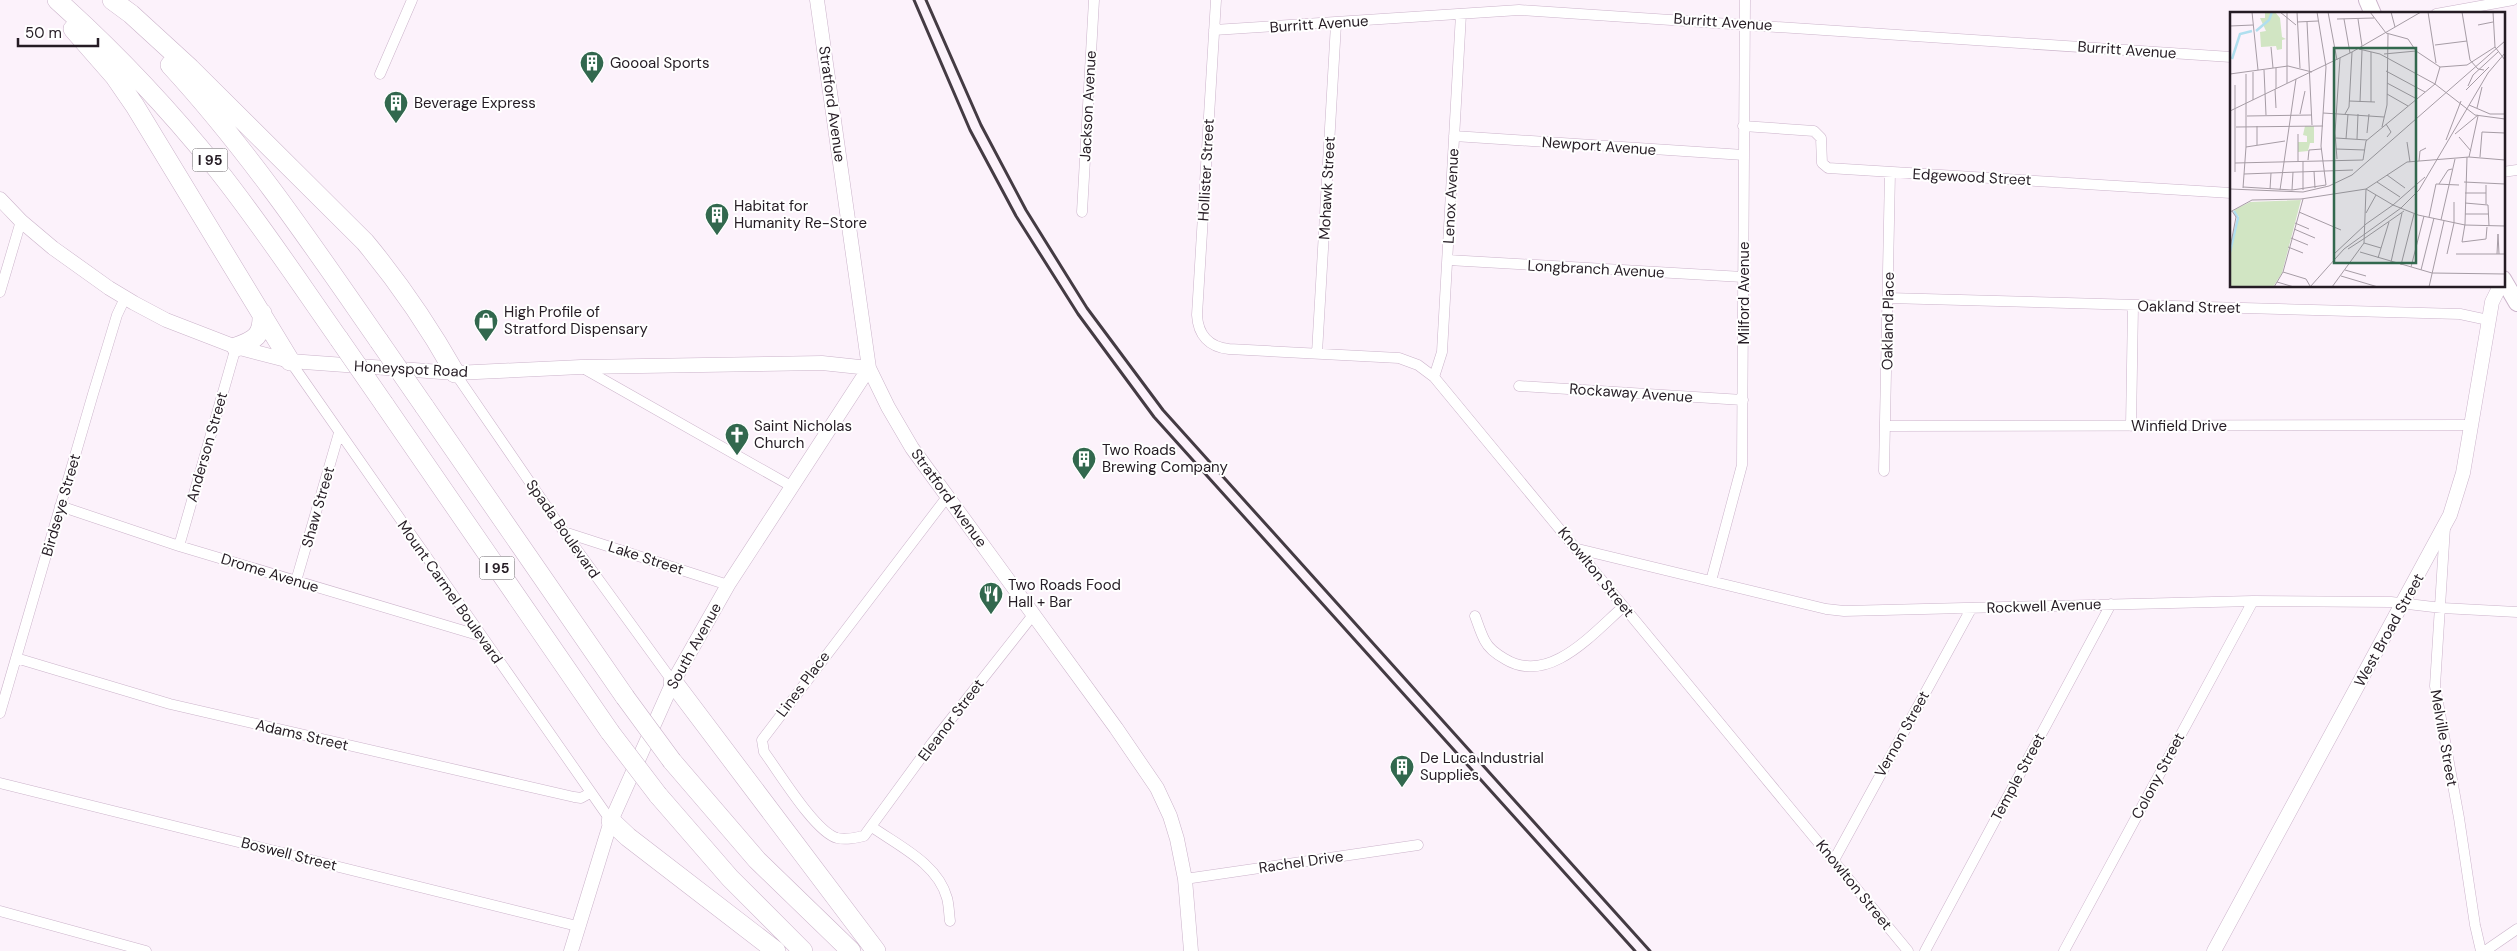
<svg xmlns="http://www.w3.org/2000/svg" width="2517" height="951" viewBox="0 0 2517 951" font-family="'DM Sans',sans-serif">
<rect width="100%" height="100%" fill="#fcf2fb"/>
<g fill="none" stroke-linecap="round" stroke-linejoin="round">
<defs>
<path id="minor" d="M1216 0 1197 315C1198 335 1209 347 1229 349L1399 358 1418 365 1434 377 1908 951
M2436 14 2513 0
M1214 30 1519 10 2231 57
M380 74 412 0
M1743 126 1814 131 1821 138 1822 163 1828 168 2231 193
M1454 136 1744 155
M2503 172 2517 170
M1082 212 1094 0
M1448 260 1743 277
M0 292 21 221
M1888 298 2460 314 2488 320
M1317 353 1336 24
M290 361 611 821
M581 367 791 486
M455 373 564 532 673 682
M1434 377 1442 352 1461 14
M1519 386 1743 400
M1886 426 2472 425
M2131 426 2133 306
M1884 471 1890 172
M947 497 762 740 764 752C779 772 815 832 837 838 846 840 855 838 864 836L932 743 1033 615
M60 506 179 546 481 636
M2445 527 2435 686 2459 818 2475 925 2481 951
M564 532 728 585
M179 546 236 347
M1578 549 1826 609 1844 611 2253 601 2391 602 2442 608 2517 612
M296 581 339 433
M1711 581 1742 465 1745 0
M1475 616C1478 624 1481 634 1485 641 1489 649 1498 655 1505 659 1549 686 1593 633 1623 607
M16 658 170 704 574 797 581 798 590 793
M0 713 93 394 117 315 125 298
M0 783 577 926
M872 827C899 846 938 864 947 898 949 905 949 914 950 921
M1834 860 1971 609
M1185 879 1418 845
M0 911 146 951
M1925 951 2111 604
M2064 951 2253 601
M2485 951 2517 929"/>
<path id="secondary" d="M817 0 869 368 888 407 912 448 1116 728 1157 788 1170 816 1177 839 1185 879 1191 951
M0 199 21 221 53 248 109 288 134 303 166 320 236 347 290 361 455 373 581 367 822 363 869 368 728 585 673 682 611 821 571 951
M2214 951 2450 515 2463 473 2492 302 2500 286"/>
<path id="primary" d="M2367 0 2373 14
M2503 279 2517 303"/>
<path id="motorway" d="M57 0C115 52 168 108 217 169 260 223 299 282 339 339
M112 0 131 14 190 68 365 242C399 283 429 327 455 373
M73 29 115 77 135 106 290 361
M170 65C249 151 313 246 379 341
M236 347C255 340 263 336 262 313
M384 404 610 732
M424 406 625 697
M673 682 876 951
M672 761 757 860 851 951
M658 795 730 878 803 951
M611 821 628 837 776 951"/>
</defs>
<use href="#minor" stroke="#cbb3ca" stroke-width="11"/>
<use href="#secondary" stroke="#cbb3ca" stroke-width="15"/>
<use href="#primary" stroke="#cbb3ca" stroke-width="18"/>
<use href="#motorway" stroke="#cbb3ca" stroke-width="20"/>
<use href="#minor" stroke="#fff" stroke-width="10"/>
<use href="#secondary" stroke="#fff" stroke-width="14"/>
<use href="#primary" stroke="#fff" stroke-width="16"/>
<use href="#motorway" stroke="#fff" stroke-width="19"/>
<path stroke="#443b43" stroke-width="3" d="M914 0 970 130 1016 216 1078 314 1154 417 1635 951
M926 0 981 125 1026 210 1087 308 1163 410 1650 951"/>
<defs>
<path id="motorway-bridge" d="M339 339 384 404
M379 341 424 406
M625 697 672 761
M610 732 658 795"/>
</defs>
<use href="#motorway-bridge" stroke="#cbb3ca" stroke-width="20" stroke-linecap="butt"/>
<use href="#motorway-bridge" stroke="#fff" stroke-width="19"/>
</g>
<defs>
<symbol id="building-pin" viewBox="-11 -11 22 30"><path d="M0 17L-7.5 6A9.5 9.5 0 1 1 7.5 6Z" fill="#32684e" stroke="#fff"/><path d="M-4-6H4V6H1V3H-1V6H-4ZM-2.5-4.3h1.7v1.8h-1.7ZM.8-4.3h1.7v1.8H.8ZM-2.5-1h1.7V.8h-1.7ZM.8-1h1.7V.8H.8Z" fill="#fff"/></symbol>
<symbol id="shop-pin" viewBox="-11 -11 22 30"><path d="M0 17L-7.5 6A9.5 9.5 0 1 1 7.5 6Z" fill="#32684e" stroke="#fff"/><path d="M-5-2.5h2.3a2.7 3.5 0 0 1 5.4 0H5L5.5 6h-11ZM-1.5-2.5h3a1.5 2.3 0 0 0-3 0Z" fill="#fff"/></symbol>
<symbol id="church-pin" viewBox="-11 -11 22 30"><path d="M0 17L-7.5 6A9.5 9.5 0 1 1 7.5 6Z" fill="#32684e" stroke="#fff"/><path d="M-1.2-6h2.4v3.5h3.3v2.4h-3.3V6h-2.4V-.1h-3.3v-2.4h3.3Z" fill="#fff"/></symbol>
<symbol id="restaurant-pin" viewBox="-11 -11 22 30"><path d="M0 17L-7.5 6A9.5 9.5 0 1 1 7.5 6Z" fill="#32684e" stroke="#fff"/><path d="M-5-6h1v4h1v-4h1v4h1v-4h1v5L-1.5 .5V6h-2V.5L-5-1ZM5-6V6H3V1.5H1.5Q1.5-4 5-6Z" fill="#fff"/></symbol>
</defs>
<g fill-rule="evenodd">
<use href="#building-pin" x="578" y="49" width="28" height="38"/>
<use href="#building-pin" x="382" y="89" width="28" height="38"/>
<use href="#building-pin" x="703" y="201" width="28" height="38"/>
<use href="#shop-pin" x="472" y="307" width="28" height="38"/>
<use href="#church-pin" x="723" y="421" width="28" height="38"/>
<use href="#building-pin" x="1070" y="445" width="28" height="38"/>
<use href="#restaurant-pin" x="977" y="580" width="28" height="38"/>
<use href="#building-pin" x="1388" y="753" width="28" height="38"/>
</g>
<g text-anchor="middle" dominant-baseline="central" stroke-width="4" stroke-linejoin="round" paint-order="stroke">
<g fill="#fff" stroke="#666066" stroke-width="1">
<rect x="192.5" y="148.5" width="35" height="23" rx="4"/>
<rect x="479.5" y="556.5" width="35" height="23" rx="4"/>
</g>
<g font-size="14" font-weight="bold" fill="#251c24">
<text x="210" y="160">I 95</text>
<text x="497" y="568">I 95</text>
</g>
<g font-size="15" fill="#251c24" stroke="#fff">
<text transform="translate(1723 22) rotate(4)">Burritt Avenue</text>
<text transform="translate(1319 24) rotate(-4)">Burritt Avenue</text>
<text transform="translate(2127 50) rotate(4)">Burritt Avenue</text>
<text transform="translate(832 104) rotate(82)">Stratford Avenue</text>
<text transform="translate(1088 106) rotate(-87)">Jackson Avenue</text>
<text transform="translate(1599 146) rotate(4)">Newport Avenue</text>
<text transform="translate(1206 170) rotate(-87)">Hollister Street</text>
<text transform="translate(1972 177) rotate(3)">Edgewood Street</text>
<text transform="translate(1327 188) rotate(-87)">Mohawk Street</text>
<text transform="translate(1451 196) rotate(-87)">Lenox Avenue</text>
<text transform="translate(1596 269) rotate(3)">Longbranch Avenue</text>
<text transform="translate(1744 293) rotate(-90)">Milford Avenue</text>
<text transform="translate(2189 307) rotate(1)">Oakland Street</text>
<text transform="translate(1888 321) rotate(-89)">Oakland Place</text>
<text transform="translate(411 369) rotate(3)">Honeyspot Road</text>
<text transform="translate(1631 393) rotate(4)">Rockaway Avenue</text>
<text x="2179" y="426">Winfield Drive</text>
<text transform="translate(207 447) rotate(-74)">Anderson Street</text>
<text transform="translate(949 498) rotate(54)">Stratford Avenue</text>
<text transform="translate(61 505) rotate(-74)">Birdseye Street</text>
<text transform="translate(318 507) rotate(-74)">Shaw Street</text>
<text transform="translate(563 529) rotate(55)">Spada Boulevard</text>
<text transform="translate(646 558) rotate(18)">Lake Street</text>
<text transform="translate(1596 572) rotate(51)">Knowlton Street</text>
<text transform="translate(270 573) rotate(17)">Drome Avenue</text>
<text transform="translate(450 592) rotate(55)">Mount Carmel Boulevard</text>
<text transform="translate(2044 606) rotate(-2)">Rockwell Avenue</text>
<text transform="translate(2389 630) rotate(-61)">West Broad Street</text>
<text transform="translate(694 646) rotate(-61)">South Avenue</text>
<text transform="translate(803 684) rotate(-53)">Lines Place</text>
<text transform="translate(951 720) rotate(-53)">Eleanor Street</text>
<text transform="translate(1902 734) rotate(-61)">Vernon Street</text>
<text transform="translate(302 735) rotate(13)">Adams Street</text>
<text transform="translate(2444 738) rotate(80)">Melville Street</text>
<text transform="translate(2158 776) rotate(-62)">Colony Street</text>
<text transform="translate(2018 777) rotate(-62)">Temple Street</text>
<text transform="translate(289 854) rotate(14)">Boswell Street</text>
<text transform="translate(1301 862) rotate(-8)">Rachel Drive</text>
<text transform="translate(1854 885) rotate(51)">Knowlton Street</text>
</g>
<g font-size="15" fill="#251c24" stroke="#fff" text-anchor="start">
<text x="610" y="63">Goooal Sports</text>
<text x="414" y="103">Beverage Express</text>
<text x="734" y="206">Habitat for<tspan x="734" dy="17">Humanity Re-Store</tspan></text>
<text x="504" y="312">High Profile of<tspan x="504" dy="17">Stratford Dispensary</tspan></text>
<text x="754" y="426">Saint Nicholas<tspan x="754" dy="17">Church</tspan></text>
<text x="1102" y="450">Two Roads<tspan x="1102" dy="17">Brewing Company</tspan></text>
<text x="1008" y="585">Two Roads Food<tspan x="1008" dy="17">Hall + Bar</tspan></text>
<text x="1420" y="758">De Luca Industrial<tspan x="1420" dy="17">Supplies</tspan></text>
</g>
</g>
<g transform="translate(2230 12)">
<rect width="275" height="275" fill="#fcf2fb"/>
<path d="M71 188 52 261 43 275H0V242L9 205 4 198 20 190Z" fill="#d1e5c3"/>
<path d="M35 0H45L50 6 52 25 56 27 52 28V37L47 38 46 34 31 35 30 20 36 19 30 6H35ZM75 114H84V131H80L78 139 68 140V130H77V124L73 123Z" fill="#d1e5c3"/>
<path fill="none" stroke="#b0dfef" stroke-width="2.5" d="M26 19 39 8 42 0M2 47 10 22 22 19M0 240 8 206 4 199"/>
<path fill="none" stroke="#a69ca5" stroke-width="1" d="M22 0 28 58M50 0 66 13M57 0V71M67 0 70 56M98 0 107 48M140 0 156 21M161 0 165 15M198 0 206 51M232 0 240 48 248 57 254 58M263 0 265 35 275 48M107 7 144 6M114 7 120 41M128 7 132 34M67 10 88 9M77 10 82 113M248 13 263 10M0 14 23 13M156 21 178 27 186 39 210 55 237 53 265 35M205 33 237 29M41 35 43 56M129 37 150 42 205 72 245 103 275 107M141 40V90M154 42 186 39M46 56V77M34 58 36 103M156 59 195 80M23 60V88M0 62 58 54 82 60M157 71 187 87M238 74 243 63 268 40M45 77 46 96M236 78 259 55M157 82 178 94M119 89 145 90M130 90 132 38M239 93 260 102H275M247 96 252 75M0 99 122 40 191 0M93 101 154 105M70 102 75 79M115 102 119 95 122 40M17 104 82 103M156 112 161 120 157 125M6 115 93 114M152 115 157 93 158 22M137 121 139 102M225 122 248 103M229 125 241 139M106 126 137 128M116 127 118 102M127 127 128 102M216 128 231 89M177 130 180 150M27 133V114M16 135 55 129M106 137 135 138M237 145 235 212 232 230 256 227 257 215M239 145 248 104M250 145 252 120 275 121M107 147 105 121 110 46M78 148 79 138 92 137M68 149V122M189 149 190 139 196 136M5 151 133 148 136 129 205 72 210 55M84 159 85 176M5 160V73M14 162 123 158M157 163 175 176M147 170 170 185M234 170 275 172M209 172 218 158 222 157M256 173V192M13 175 62 178 96 173 91 134 96 55 87 0M13 176 16 135V62M0 177 73 180 99 174 122 163 275 29M40 177 41 161M136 177 163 193 188 203 235 213 275 214M50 178 66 67M62 178 63 160M73 178V149M235 181H256M235 191 258 193 259 214M163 193 195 165M0 200 22 188 71 187 136 177 177 150 239 145 275 148M69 200 111 218M136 201 146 183M235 202H259M199 205 206 172 229 173M211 208 225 147M65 211 79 217M136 212 163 193M64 217 85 226M61 226 78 233M135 226 174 199M134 231 151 236M58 235 73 241M0 236 6 205 2 199M118 237 135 226M130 240 202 261 275 262M104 242 136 212M217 242 224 211V190M226 242H275M267 242 268 222 269 242M148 246 159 210M161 250 172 201M171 253 184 202M181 255 194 204M115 258 136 264M191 258 204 206M53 260 76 267 80 274M111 264 148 275M47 270 64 275M44 275 53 260 73 187M80 275 114 237 171 196 189 178 258 61 275 41M102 275 134 231 136 177M199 275 214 209"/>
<path fill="#32684e" fill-opacity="0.15" stroke="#32684e" stroke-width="2.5" d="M104 36H186V251H104Z"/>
<rect width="275" height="275" fill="none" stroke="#251c24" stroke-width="2.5"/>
</g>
<path d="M18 38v8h80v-8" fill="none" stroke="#251c24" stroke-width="2.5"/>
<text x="25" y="38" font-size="15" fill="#251c24" stroke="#ffffff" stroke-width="4" paint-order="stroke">50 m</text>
</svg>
